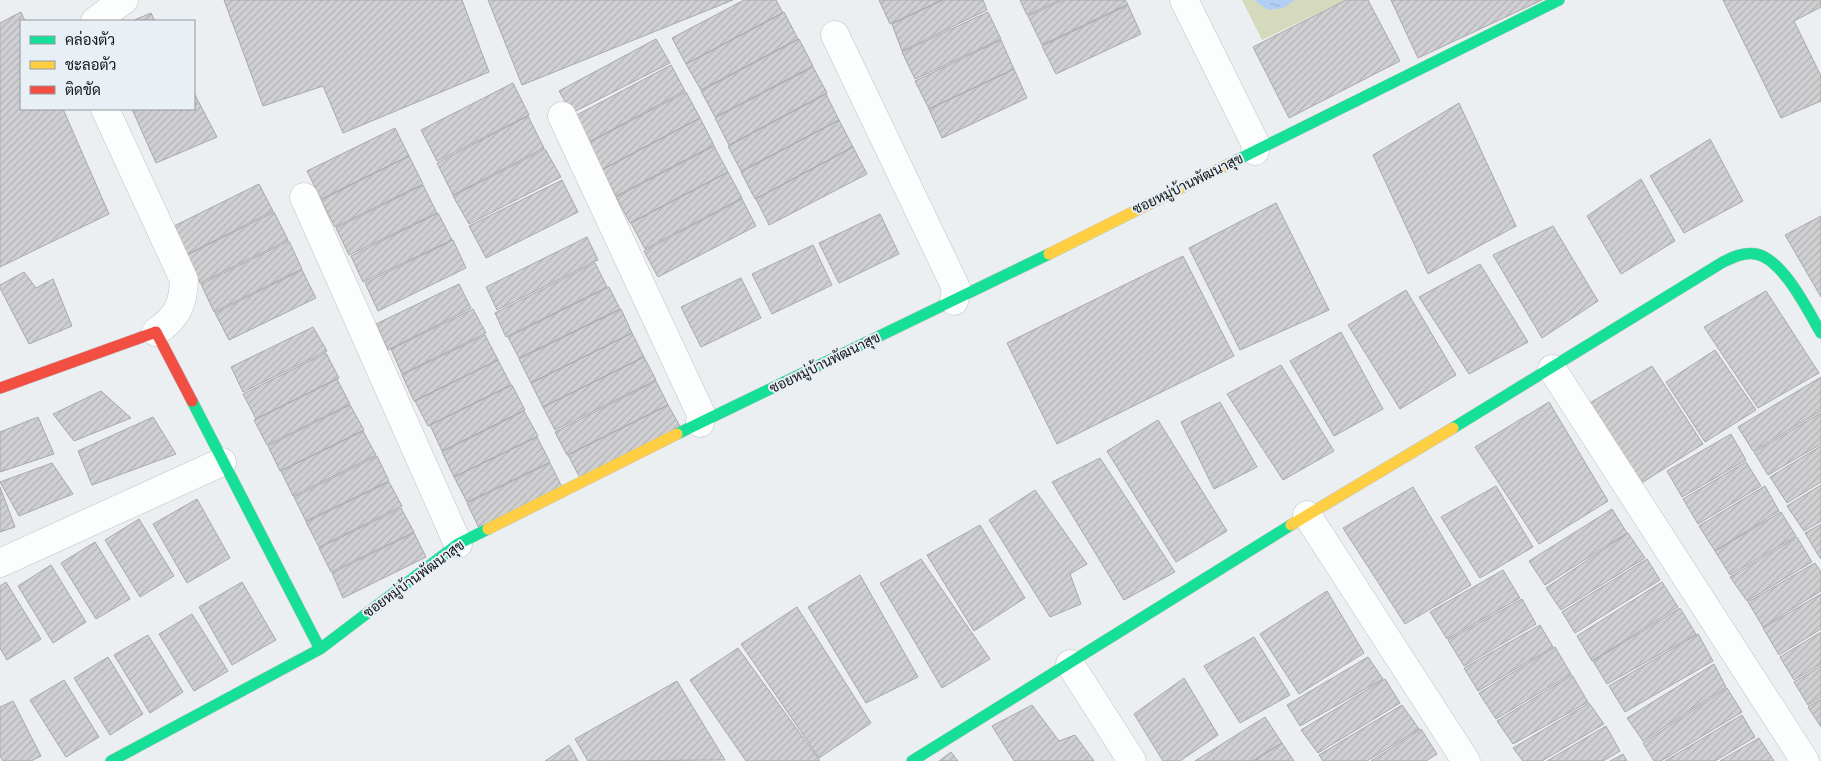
<svg xmlns="http://www.w3.org/2000/svg" width="1821" height="761" viewBox="0 0 1821 761" font-family="'Fira Sans',Sarabun,sans-serif">
<defs>
<pattern id="water-ripples" width="26" height="14" patternUnits="userSpaceOnUse" patternTransform="scale(1.25)"><rect width="26" height="14" fill="#b3cef4"/><path d="M2 4q2-2 4 0t4 0M15 11q2-2 4 0t4 0" fill="none" stroke="#99b0d1"/></pattern>
<pattern id="building-hatch" width="6" height="6" patternUnits="userSpaceOnUse" patternTransform="scale(1.25)"><rect width="6" height="6" fill="#d0d0d2"/><path d="M-1 1l2-2M0 6l6-6M5 7l2-2" fill="none" stroke="#b2b2b4"/></pattern>
</defs>
<rect width="100%" height="100%" fill="#ebeff2"/>
<path fill="#d5dabd" d="M1242 0H1346L1262 40Z"/>
<path fill="url(#water-ripples)" d="M1254 0H1295L1283 8 1268 10Z"/>
<path fill="url(#building-hatch)" stroke="#a8a9ab" d="M224 0H462L489 72 343 133 323 86 263 106Z
M488 0H733L522 85Z
M744 0H776L783 13 686 64 672 38Z
M879 0H942L890 24Z
M943 0H983L987 10 902 51 892 24Z
M1020 0H1060L1027 15Z
M1063 0H1125L1128 4 1042 45 1028 16Z
M1346 0H1368L1400 61 1289 118 1253 47Z
M1391 0H1542L1418 58Z
M1723 0H1821V7L1794 21 1821 76V101L1781 118Z
M1128 5 1141 34 1056 74 1042 46Z
M21 12 25 21H21V109H63L109 214 0 267V23Z
M784 12 798 39 701 90 686 64Z
M988 12 1001 39 915 79 902 52Z
M151 13 155 21H132Z
M656 39 670 63 572 113 559 91Z
M799 39 813 66 715 117 701 91Z
M1001 40 1014 69 929 109 915 81Z
M671 65 685 91 587 143 573 117Z
M813 67 827 93 729 145 715 118Z
M1014 69 1027 98 942 138 929 109Z
M513 83 529 115 437 161 421 130Z
M686 92 700 118 601 170 588 143Z
M194 93 217 137 156 163 132 109H194Z
M826 94 839 120 741 171 728 146Z
M1459 103 1516 226 1428 274 1373 155Z
M528 116 544 148 453 195 437 163Z
M700 118 714 145 616 196 602 170Z
M839 120 853 147 755 199 741 172Z
M395 128 409 156 321 199 307 171Z
M1710 139 1743 201 1684 233 1650 176Z
M714 146 728 172 630 223 616 197Z
M853 147 867 174 769 225 756 199Z
M545 149 561 177 469 224 453 196Z
M409 156 423 184 335 227 321 200Z
M728 172 742 198 645 249 631 223Z
M1641 179 1675 241 1621 274 1587 216Z
M562 180 578 212 486 258 469 226Z
M259 184 273 211 186 255 172 227Z
M423 185 437 213 349 255 336 228Z
M742 199 756 226 658 277 644 251Z
M1276 203 1329 310 1240 350 1189 248Z
M274 212 288 240 200 283 187 255Z
M438 213 452 240 363 282 351 256Z
M880 214 899 254 839 283 819 243Z
M1821 216V297L1785 235Z
M1553 226 1598 301 1542 338 1493 255Z
M587 237 598 260 497 310 486 287Z
M453 240 466 268 378 311 365 283Z
M289 241 302 269 214 312 201 284Z
M813 245 832 285 772 314 752 274Z
M1183 256 1234 356 1057 444 1007 343Z
M595 263 607 287 506 337 495 313Z
M1480 264 1528 342 1469 374 1419 297Z
M302 270 316 298 229 340 215 313Z
M24 272 36 288 53 279 72 326 29 344 0 288V285Z
M741 278 761 318 701 347 681 307Z
M459 284 471 308 388 350 376 324Z
M609 287 620 309 519 358 508 337Z
M1406 290 1456 375 1400 409 1348 325Z
M1766 291 1819 373 1758 408 1704 327Z
M473 309 486 333 402 374 391 349Z
M621 309 632 333 531 383 519 359Z
M313 327 327 351 243 392 231 367Z
M1341 332 1383 409 1334 436 1290 361Z
M632 333 644 357 543 407 531 383Z
M485 335 498 360 414 401 402 375Z
M1715 350 1756 410 1705 442 1666 382Z
M326 353 339 378 256 419 243 394Z
M644 357 656 380 555 430 543 407Z
M498 360 511 385 428 426 415 401Z
M1281 365 1334 451 1283 480 1227 394Z
M1652 366 1703 444 1640 484 1588 404Z
M1821 377V411L1753 451 1738 427Z
M337 379 350 404 267 445 254 420Z
M656 381 668 405 567 455 555 432Z
M512 385 525 410 442 451 430 425Z
M101 391 131 418 74 441 53 414Z
M1220 402 1257 467 1214 489 1181 422Z
M1549 402 1608 501 1539 544 1475 447Z
M350 405 364 430 280 471 268 446Z
M668 405 681 428 580 478 568 455Z
M524 411 538 436 454 477 442 452Z
M1821 413V444L1768 475 1754 452Z
M38 417 54 454 0 472V432Z
M153 417 176 454 92 485 78 451Z
M1158 420 1227 531 1176 562 1107 451Z
M363 431 376 455 293 496 281 471Z
M1731 434 1746 460 1682 497 1667 471Z
M537 437 550 462 467 502 454 477Z
M1821 446V482L1787 503 1770 477Z
M377 456 389 481 306 521 294 497Z
M1100 458 1175 572 1124 600 1052 482Z
M1746 462 1761 486 1698 524 1683 499Z
M52 463 73 494 19 516 0 482Z
M550 463 562 487 479 528 467 503Z
M389 482 402 506 319 547 306 522Z
M1821 485V521L1804 531 1787 506Z
M1496 486 1533 547 1480 578 1441 517Z
M1765 486 1779 511 1715 551 1699 526Z
M0 487 15 527 0 532Z
M1413 487 1471 585 1405 624 1343 528Z
M1035 490 1087 564 1070 574 1081 604 1050 617 989 520Z
M197 499 230 558 187 583 153 524Z
M401 508 414 532 331 572 319 548Z
M1612 509 1627 533 1545 585 1529 561Z
M1781 512 1796 536 1730 575 1715 551Z
M139 519 174 576 140 597 105 540Z
M1821 524V558H1820L1805 533Z
M980 525 1025 598 974 631 927 555Z
M414 533 426 557 343 598 332 573Z
M1628 533 1645 558 1561 610 1546 588Z
M1797 537 1812 562 1747 601 1730 577Z
M95 542 130 599 96 619 61 563Z
M921 559 990 659 942 688 880 583Z
M1647 559 1660 580 1575 633 1562 612Z
M1815 563 1821 572V591L1763 627 1748 602Z
M51 565 86 622 53 643 18 586Z
M1503 570 1520 598 1447 639 1430 612Z
M860 575 918 677 866 703 808 607Z
M6 582 41 639 7 660 0 648V586Z
M242 582 276 640 232 665 199 607Z
M1662 582 1678 607 1592 661 1577 636Z
M1327 591 1364 653 1299 694 1260 634Z
M1821 594V629L1779 655 1763 628Z
M1522 599 1536 624 1464 666 1448 640Z
M797 607 871 723 819 758 741 644Z
M1680 608 1696 634 1607 684 1593 661Z
M192 614 228 671 194 691 159 634Z
M1540 625 1553 647 1478 691 1464 668Z
M1821 632V664L1794 680 1780 657Z
M1698 634 1713 661 1625 712 1609 686Z
M148 635 183 692 150 713 114 655Z
M1254 637 1290 695 1240 723 1204 666Z
M1555 647 1571 674 1496 719 1479 693Z
M738 648 820 761H746L690 680Z
M108 657 143 714 110 735 74 678Z
M1368 657 1383 679 1300 726 1287 705Z
M1714 664 1726 687 1643 741 1627 718Z
M1821 666V697L1808 705 1794 682Z
M1572 675 1588 702 1513 744 1497 721Z
M1184 678 1218 735 1180 761H1163L1134 714Z
M1385 679 1400 703 1318 753 1301 730Z
M64 680 99 737 66 757 30 700Z
M677 681 725 760 588 761 575 739Z
M1727 688 1742 712 1661 761H1654L1643 743Z
M1821 699V727L1808 707Z
M13 701 41 756 31 761H3L0 756V707Z
M1589 703 1604 724 1542 761H1523L1513 748Z
M1032 705 1059 741 1075 735 1094 761H1014L992 726Z
M1402 705 1419 729 1367 761H1323L1319 755Z
M1742 715 1755 737 1715 761H1665Z
M1265 717 1282 743 1252 761H1195Z
M1606 726 1620 751 1603 761H1547Z
M1421 729 1437 754 1426 761H1371Z
M1759 738 1774 761H1720Z
M1282 743 1294 761H1254Z
M569 745 578 761H545Z
M951 752 958 761H939Z
M1623 754 1627 761H1610Z"/>
<g fill="none" stroke-linecap="round" stroke-linejoin="round">
<defs>
<path id="street" d="M1184 0 1256 145 1255 151
M95 21 124 0
M835 35 956 288 954 301
M105 109 184 280C183 306 177 317 156 332
M562 116 701 414 700 423
M304 197 458 544
M1552 369 1805 761
M1307 515 1466 761
M0 563 222 462
M1070 664 1132 761"/>
<path id="fast" d="M1231 163 1559 0
M192 401 320 649
M1453 428 1723 262C1733 257 1744 252 1756 254 1783 259 1808 311 1821 333
M677 434 1049 254
M111 761 320 649 458 544 488 529
M912 761 1291 525"/>
<path id="slow" d="M1049 254 1231 163
M1291 525 1453 428
M488 529 677 434"/>
<path id="jam" d="M0 388 156 332 192 401"/>
</defs>
<use href="#street" stroke="#c0c2c5" stroke-width="29"/>
<use href="#fast" stroke="#c0c2c5" stroke-width="12"/>
<use href="#slow" stroke="#c0c2c5" stroke-width="12"/>
<use href="#jam" stroke="#c0c2c5" stroke-width="12"/>
<use href="#street" stroke="#fcfdfd" stroke-width="28"/>
<use href="#fast" stroke="#16e098" stroke-width="11"/>
<use href="#slow" stroke="#ffcf43" stroke-width="11"/>
<use href="#jam" stroke="#f24e42" stroke-width="11"/>
</g>
<g text-anchor="middle" dominant-baseline="central" stroke-width="4" stroke-linejoin="round" paint-order="stroke">
<g font-size="14" fill="#141719" stroke="#e8eff5">
<text transform="translate(1188 184) rotate(-26)">ซอยหมู่บ้านพัฒนาสุข</text>
<text transform="translate(825 363) rotate(-26)">ซอยหมู่บ้านพัฒนาสุข</text>
<text transform="translate(414 579) rotate(-36)">ซอยหมู่บ้านพัฒนาสุข</text>
</g>
</g>
<rect x="20" y="20" width="175" height="90" fill="#e8eff5" stroke="#93999d"/>
<rect x="30" y="36" width="25" height="8" fill="#16e098" stroke="#93999d"/>
<text x="65" y="45" font-size="15" fill="#141719">คล่องตัว</text>
<rect x="30" y="61" width="25" height="8" fill="#ffcf43" stroke="#93999d"/>
<text x="65" y="70" font-size="15" fill="#141719">ชะลอตัว</text>
<rect x="30" y="86" width="25" height="8" fill="#f24e42" stroke="#93999d"/>
<text x="65" y="95" font-size="15" fill="#141719">ติดขัด</text>
</svg>
